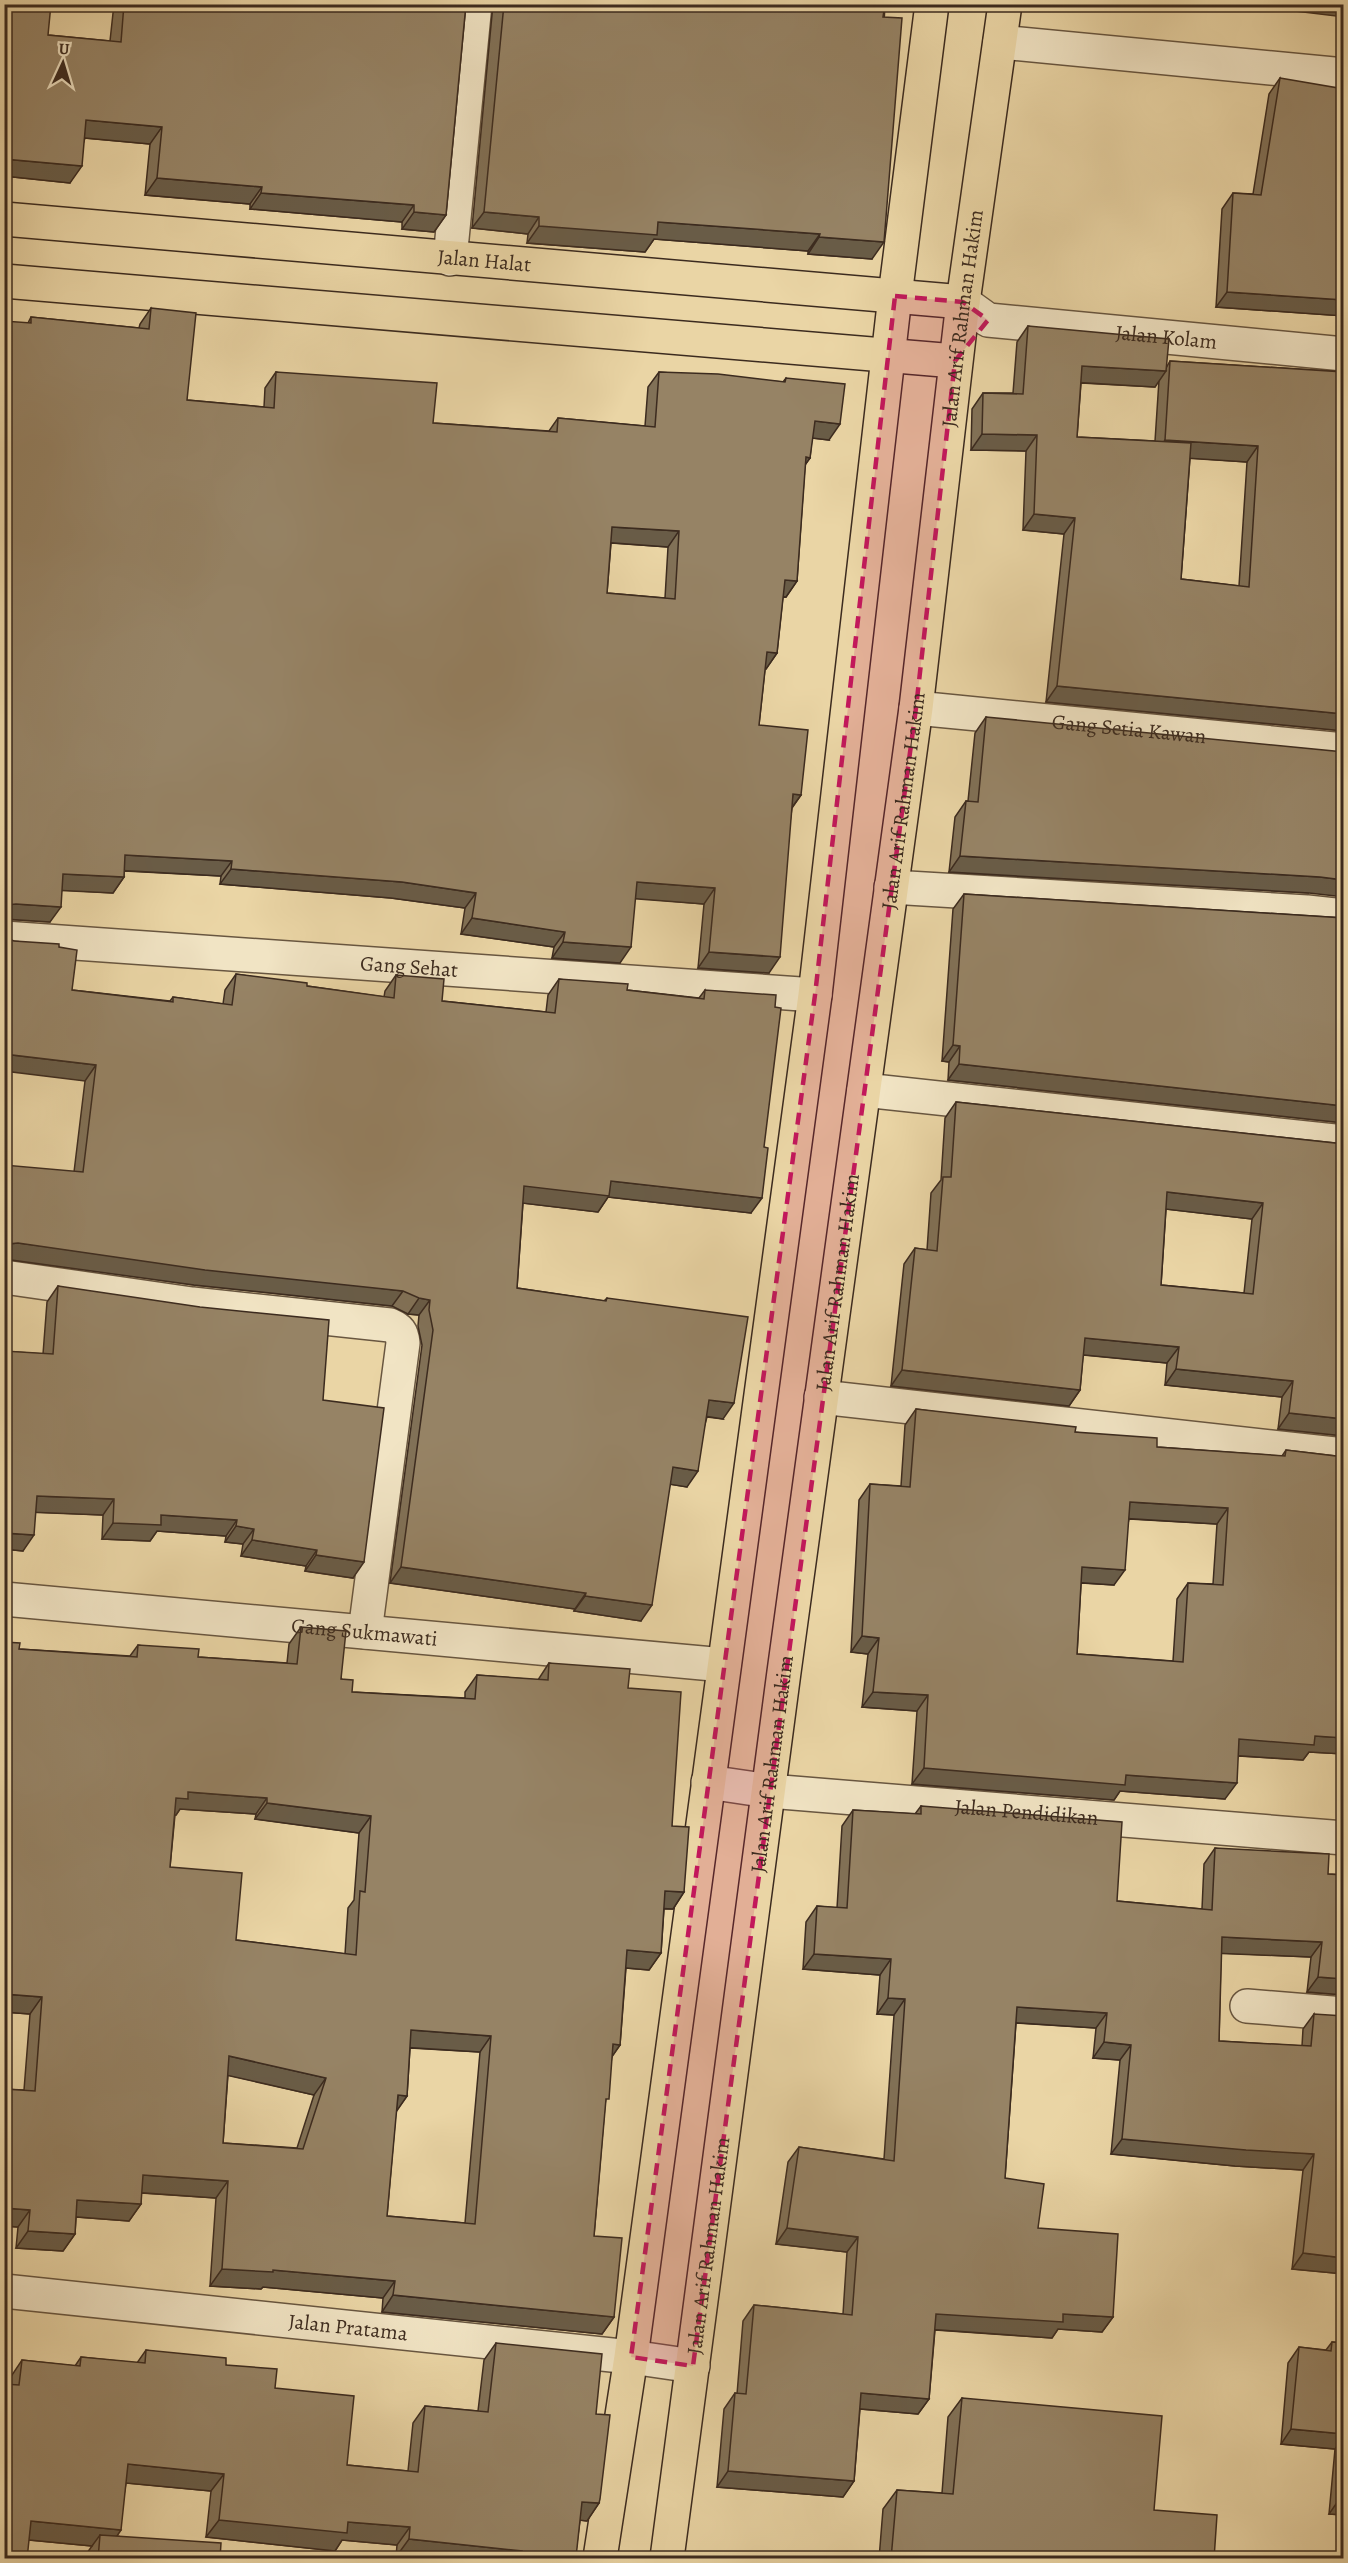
<svg xmlns="http://www.w3.org/2000/svg" width="1348" height="2563" viewBox="0 0 1348 2563" font-family="Alegreya,serif">
<rect width="100%" height="100%" fill="#ead5a5"/>
<filter id="stains"><feTurbulence type="fractalNoise" baseFrequency=".00333" numOctaves="4"/><feColorMatrix values="0 0 0 0 .2 0 0 0 0 .09 0 0 0 0 .02 0 0 0 .5 -.17"/></filter>
<radialGradient id="worn" r=".72"><stop offset=".6" stop-color="#630" stop-opacity="0"/><stop offset="1" stop-color="#630" stop-opacity=".3"/></radialGradient>
<g fill="none" stroke-linecap="round" stroke-linejoin="round">
<defs>
<g id="minor">
<path d="M1000 42 1344 75"/>
<path d="M450 259 475 4"/>
<path id="s1" d="M963 302 988 320 1344 354"/>
<path id="s2" d="M916 708 1344 750"/>
<path d="M891 887 1307 912 1344 916"/>
<path id="s3" d="M4 938 815 995"/>
<path d="M864 1090 1344 1142"/>
<path d="M4 1277 192 1304 390 1325C399 1329 402 1332 403 1343L365 1632"/>
<path d="M821 1397 1344 1455"/>
<path id="s4" d="M4 1599 724 1665"/>
<path id="s5" d="M708 1782 769 1791 1344 1838"/>
<path d="M1247 2006 1344 2014"/>
<path id="s6" d="M4 2291 631 2357 693 2366"/>
</g>
<g id="major">
<path id="s7" d="M4 219 963 302"/>
<path d="M4 281 955 361"/>
<path d="M600 2558 631 2357 815 995 895 296 932 4"/>
<path id="s8" d="M667 2558 784 1672 916 708 963 302 1005 4"/>
</g>
</defs>
<use href="#minor" stroke="#685640" stroke-width="36"/>
<use href="#major" stroke="#3c2b1f" stroke-width="36"/>
<use href="#minor" stroke="#f1e4c4" stroke-width="33"/>
<use href="#major" stroke="#ead5a5" stroke-width="33"/>
</g>
<path fill="#817157" stroke="#3c2b1f" stroke-width="1.5" fill-rule="evenodd" d="M4 4 48 35 110 41 114 4H466L446 215 434 232 402 229V222L250 209V204L145 195 150 144 85 138 70 183 4 176Z
M493 4H706L743 8 744 4H885L872 259 808 254V251L654 239 645 252 527 243 528 234 472 228Z
M1280 78 1344 316 1216 307 1222 209 1233 193 1253 194 1269 94Z
M151 308 187 400 264 407 265 388 276 372 433 423 549 431 558 418 645 426 648 387 659 372 783 382 786 378 829 440 812 438 810 458 805 465 797 581 786 597 783 596 777 653 766 669H765L759 725 801 795 792 808 769 973 698 968 704 904 635 898 620 963 552 958 554 947 461 934 465 908 391 898 220 884 221 876 124 871V877L113 893 62 890 50 922 4 919 28 323 31 317 139 328 140 324ZM611 543 668 547 665 598 607 593Z
M1028 326 1166 368 1170 361 1344 372V731L1046 702 1064 534 1023 530 1026 451 971 450 972 409 983 393H1013L1017 342ZM1159 380 1155 441 1077 437 1081 383 1155 387ZM1190 458 1247 462 1239 586 1181 579Z
M986 717 1309 893 949 872 955 817 966 801H968L975 733Z
M964 894 1344 918V1123L948 1080 949 1062 942 1061 953 909Z
M14 941 59 947 72 990 170 1001 173 997 223 1004 225 990 236 974 307 986 384 997 385 991 396 975 442 1001 546 1012 548 995 559 979 627 990 699 998 705 990 751 1213 608 1197 598 1212 523 1203 517 1288 604 1301 607 1298 723 1419 707 1417 687 1487 670 1484 641 1621 574 1611 575 1609 390 1583 422 1345 418 1326 419 1315 408 1314 392 1306 194 1285 7 1258 74 1172 85 1081Z
M956 1102 1344 1144V1436L1278 1429 1282 1397 1165 1385 1167 1363 1083 1355 1080 1390 1069 1406 891 1386 904 1264 915 1248 927 1250 931 1193 941 1180 945 1118ZM1166 1209 1252 1219 1244 1293 1161 1285Z
M58 1286 323 1400 353 1578 305 1571 306 1566 241 1556 243 1544 225 1542 226 1536 157 1531 150 1541 102 1539 103 1515 35 1512 23 1551 4 1549V1351L43 1354 47 1302Z
M916 1409 1075 1432 1157 1447 1282 1456 1286 1450 1344 1457V1754L1309 1752 1303 1760 1238 1756 1225 1799 1120 1791 1114 1800 912 1784 917 1711 862 1707 868 1654 851 1652 859 1500 870 1484 901 1486 905 1425ZM1129 1519 1217 1524 1213 1584 1188 1583 1177 1599 1173 1661 1077 1654 1081 1583 1114 1585Z
M301 1627 352 1692 465 1698V1692L477 1675 538 1680 549 1663 628 1688 672 1826 684 1892 673 1909H664L661 1953 649 1970 626 1968 620 2045 612 2056 605 2105 594 2236 614 2317 602 2334 382 2312 383 2298 263 2287 261 2289 210 2286 216 2198 141 2193V2204L129 2221 76 2217 75 2234 63 2251 16 2248 18 2227 4 2226V2089L24 2090 30 2014 4 2012V1642L19 1649 130 1656 138 1645 198 1657 287 1663 289 1644ZM180 1809 256 1814 255 1819 359 1833 354 1900 348 1908 345 1954 236 1940 170 1867 175 1815H176ZM410 2048 480 2052 465 2223 387 2216 396 2111 407 2096ZM228 2075 314 2095 297 2148 223 2143Z
M921 1806 1117 1901 1202 1909 1204 1864 1215 1848 1328 1874 1344 1875V1995L1307 1992 1311 1957 1221 1953 1219 2041 1302 2046 1303 2029 1314 2014 1344 2274 1292 2269 1303 2170 1235 2166 1111 2154 1120 2060 1093 2058 1096 2028 1016 2023 1005 2178 1038 2228 1113 2317 1102 2332 1058 2329 1052 2338 935 2330 929 2399 918 2414 860 2409 854 2481 843 2497 717 2487 724 2409 735 2393 737 2394 743 2321 754 2305 843 2314 847 2252 776 2244 788 2162 799 2147 884 2159 894 2015 877 2014 880 1975 803 1969 806 1922 817 1906 837 1908 842 1826 853 1810 915 1814Z
M1332 2342 1344 2343V2515L1329 2514 1335 2449 1281 2444 1288 2363 1299 2347 1326 2350Z
M496 2343 596 2414 599 2503 587 2521 580 2520 575 2559H410L396 2557 397 2545 342 2540 335 2551 206 2537 211 2491 126 2483 117 2536 220 2559H87V2553L92 2546 29 2540 9 2384 10 2378 22 2360 75 2366 81 2357 137 2363 146 2350 226 2365 275 2388 347 2465 408 2471 413 2423 425 2406 478 2411 484 2360Z
M962 2398 1154 2510 1214 2559H879L883 2509 897 2490 942 2493 948 2417Z"/>
<path fill="#695c47" stroke="#3c2b1f" stroke-width="1.5" d="M1272 4H1344V17L1270 8Z
M86 120 162 127 150 144 74 137Z
M4 159 82 166 70 183 4 176Z
M157 178 262 187 250 204 145 195Z
M261 193 414 205 402 222 250 209Z
M414 212 446 215 434 232 402 229Z
M484 212 539 217 528 234 472 228Z
M658 222 820 234 808 251 654 239 645 252 527 243 539 226Z
M819 237 884 242 872 259 808 254Z
M1227 292 1344 300V316L1216 307Z
M1082 366 1166 371 1155 387 1071 382Z
M815 421 840 424 829 440 803 437Z
M982 434 1037 435 1026 451 971 450Z
M1165 440 1258 446 1247 462 1154 456Z
M806 457 810 458 799 473Z
M1034 514 1075 518 1064 534 1023 530Z
M612 527 679 531 668 547 601 542Z
M785 580 797 581 786 597 774 596Z
M767 652 777 653 766 669 756 668Z
M1057 686 1344 714V731L1046 702Z
M793 794 801 795 790 810Z
M125 855 232 861 221 876 114 870Z
M960 856 1320 877 1344 880V897L1309 893 949 872Z
M231 869 402 882 476 893 465 908 391 898 220 884Z
M63 874 124 877 113 893 52 890Z
M637 882 715 888 704 904 626 898Z
M16 904 61 907 50 922 4 919V908L7 905Z
M472 918 565 932 554 947 461 934Z
M563 942 631 947 620 963 552 958Z
M709 952 780 957 769 973 698 968Z
M953 1045 960 1046 949 1062 942 1061Z
M4 1054 96 1065 85 1081 4 1071Z
M959 1064 1344 1106V1123L948 1080Z
M611 1181 762 1198 751 1213 608 1197 598 1212 513 1202 524 1186Z
M1167 1192 1263 1203 1252 1219 1156 1208Z
M18 1243 403 1291 392 1306 194 1285 4 1259V1247L8 1244Z
M419 1298 430 1300 419 1315 408 1314Z
M1085 1338 1179 1347 1167 1363 1074 1354Z
M1176 1369 1293 1381 1282 1397 1165 1385Z
M902 1370 1080 1390 1069 1406 891 1386Z
M709 1400 734 1403 723 1419 698 1415Z
M1289 1413 1344 1419V1436L1278 1429Z
M673 1467 698 1471 687 1487 662 1483Z
M37 1496 114 1499 103 1515 26 1512Z
M1130 1502 1228 1508 1217 1524 1119 1518Z
M161 1515 237 1520 226 1536 157 1531 150 1541 102 1539 113 1523Z
M236 1526 254 1529 243 1544 225 1542Z
M4 1533 34 1535 23 1551 4 1549Z
M252 1540 317 1550 306 1566 241 1556Z
M316 1555 364 1562 353 1578 305 1571Z
M401 1567 586 1593 575 1609 390 1583Z
M1082 1567 1125 1570 1114 1585 1071 1582Z
M585 1596 652 1605 641 1621 574 1611Z
M862 1636 879 1638 868 1654 851 1652Z
M873 1692 928 1695 917 1711 862 1707Z
M1315 1736 1344 1738V1754L1309 1752 1303 1760 1228 1755 1239 1739Z
M924 1768 1126 1775 1237 1783 1225 1799 1120 1791 1114 1800 912 1784Z
M188 1792 267 1798 256 1814 180 1809 176 1815H164L176 1798Z
M267 1803 371 1816 359 1833 255 1819Z
M665 1891 684 1892 673 1909 653 1908Z
M1222 1937 1322 1942 1311 1957 1211 1953Z
M627 1950 661 1953 649 1970 615 1967Z
M814 1954 891 1959 880 1975 803 1969Z
M1318 1977 1344 1979V1995L1307 1992Z
M4 1994 42 1997 30 2014 4 2012Z
M888 1998 905 1999 894 2015 877 2014Z
M1017 2007 1107 2013 1096 2028 1006 2022Z
M411 2030 491 2036 480 2052 400 2047Z
M1104 2042 1131 2045 1120 2060 1093 2058Z
M613 2044 620 2045 609 2061Z
M229 2056 326 2078 314 2095 217 2073Z
M398 2095 407 2096 396 2112Z
M1122 2139 1314 2154 1303 2170 1235 2166 1111 2154Z
M143 2175 228 2181 216 2198 131 2192Z
M77 2200 141 2204 129 2221 65 2216Z
M4 2208 30 2210 18 2227 4 2226Z
M787 2228 858 2237 847 2252 776 2244Z
M28 2231 75 2234 63 2251 16 2248Z
M1303 2253 1344 2258V2274L1292 2269Z
M222 2269 273 2270 395 2281 383 2298 263 2287 261 2289 210 2286Z
M393 2295 614 2317 602 2334 382 2312Z
M936 2314H1063L1113 2317 1102 2332 1058 2329 1052 2338 926 2329Z
M861 2393 929 2399 918 2414 850 2408Z
M1291 2429 1344 2434V2437L1335 2449 1281 2444Z
M128 2464 224 2474 211 2491 115 2482Z
M728 2471 854 2481 843 2497 717 2487Z
M1340 2498 1344 2499V2515L1329 2514Z
M582 2502 599 2503 587 2521 569 2519Z
M219 2520 348 2522 410 2527 397 2545 342 2540 335 2551 206 2537Z
M31 2521 121 2530 109 2548 100 2535 92 2546 19 2539Z
M409 2539 522 2551 517 2559H410L396 2557Z"/>
<path fill="#968365" stroke="#3c2b1f" stroke-width="1.5" fill-rule="evenodd" d="M4 4H51L48 35 121 42 124 4H466L446 215 414 212V205L261 193 262 187 157 178 162 127 86 120 82 166 4 159Z
M504 4H706L753 8V4H885L883 17 902 18 884 242 819 237 820 234 658 222 657 235 539 226V217L484 212Z
M1280 78 1344 89V300L1227 292 1233 193 1261 195Z
M151 308 196 313 187 400 274 408 276 372 437 383 433 423 557 432 558 418 655 427 659 372 718 374 785 382 786 378 845 384 840 424 815 421 810 458 806 457 797 581 785 580 777 653 767 652 759 725 808 730 801 795 793 794 780 957 709 952 715 888 637 882 631 947 563 942 565 932 472 918 476 893 402 882 231 869 232 861 125 855 124 877 63 874 61 907 16 904 7 905 4 908V321L31 323V317L149 329ZM612 527 679 531 675 599 607 593Z
M1028 326 1169 339 1166 371 1082 366 1077 437 1191 443 1181 579 1249 587 1258 446 1165 440 1170 361 1344 372V714L1057 686 1075 518 1034 514 1037 435 982 434 983 393 1023 394Z
M986 717 1344 752V880L1320 877 960 856 966 801 978 802Z
M964 894 1344 918V1106L959 1064 960 1046 953 1045Z
M4 937 14 941 59 944V947L77 950 72 990 173 1002V997L232 1005 236 974 307 983V986L394 998 396 975 444 979 442 1001 555 1013 559 979 628 984 627 990 704 999 705 990 776 995 775 1007 781 1008 764 1147 768 1148 762 1198 611 1181 609 1196 524 1186 517 1288 606 1301 607 1298 748 1317 734 1403 709 1400 698 1471 673 1467 652 1605 585 1596 586 1593 401 1567 433 1330 429 1310 430 1300 419 1298 403 1291 205 1270 18 1243 8 1244 4 1247V1165L83 1172 96 1065 4 1054Z
M956 1102 1344 1144V1419L1289 1413 1293 1381 1176 1369 1179 1347 1085 1338 1080 1390 902 1370 915 1248 937 1251 943 1177H951ZM1167 1192 1263 1203 1253 1294 1161 1285Z
M58 1286 200 1307 329 1320 323 1400 384 1408 364 1562 316 1555 317 1550 252 1540 254 1529 236 1526 237 1520 161 1515V1525L113 1523 114 1499 37 1496 34 1535 4 1533V1351L53 1354Z
M916 1409 1076 1427 1075 1432 1157 1438V1447L1285 1456 1286 1450 1344 1457V1738L1315 1736 1314 1745 1239 1739 1237 1783 1126 1775 1125 1785 924 1768 928 1695 873 1692 879 1638 862 1636 870 1484 910 1487ZM1130 1502 1228 1508 1223 1585 1188 1583 1183 1662 1077 1654 1082 1567 1125 1570Z
M301 1627 346 1631 341 1679 353 1680 352 1692 475 1699 477 1675 548 1680 549 1663 630 1669 628 1688 681 1692 672 1826 689 1827 684 1892 665 1891 661 1953 627 1950 620 2045 613 2044 609 2099H606L594 2236 622 2238 614 2317 393 2295 395 2281 273 2270V2272L222 2269 228 2181 143 2175 141 2204 77 2200 75 2234 28 2231 30 2210 4 2208V2089L35 2091 42 1997 4 1994V1642L20 1643 19 1649 137 1657 138 1645 199 1649 198 1657 297 1664ZM188 1792 267 1798V1803L371 1816 365 1892 360 1891 356 1955 236 1940 242 1873 170 1867 176 1798 188 1799ZM411 2030 491 2036 475 2224 387 2216 398 2095 407 2096ZM229 2056 326 2078 303 2149 223 2143Z
M921 1806 1122 1822 1117 1901 1212 1910 1215 1848 1329 1854 1328 1874 1344 1875V1979L1318 1977 1322 1942 1222 1937 1219 2041 1311 2046 1314 2014 1344 2016V2258L1303 2253 1314 2154 1246 2150 1122 2139 1131 2045 1104 2042 1107 2013 1017 2007 1005 2178 1044 2184 1038 2228 1118 2234 1113 2317 1063 2314V2322L936 2314 929 2399 861 2393 854 2481 728 2471 735 2393 746 2394 754 2305 852 2315 858 2237 787 2228 799 2147 894 2161 905 1999 888 1998 891 1959 814 1954 817 1906 847 1908 853 1810 921 1814Z
M1332 2342 1344 2343V2434L1291 2429 1299 2347 1331 2351Z
M496 2343 602 2354 596 2414 610 2415 600 2499 599 2503 582 2502 576 2557H570L569 2559H521L522 2551 409 2539 410 2527 348 2522 347 2533 219 2520 224 2474 128 2464 121 2530 31 2521 27 2559H4V2384L19 2385 22 2360 80 2366 81 2357 145 2363 146 2350 226 2358V2365L277 2369 275 2388 354 2396 347 2465 418 2472 425 2406 488 2412Z
M962 2398 1162 2416 1154 2510 1217 2515 1214 2559H891L897 2490 953 2494Z
M1344 2456V2499L1340 2498Z
M100 2535 221 2543 220 2559H98Z
M790 2553 863 2559H790Z"/>
<path fill="#c2185b" fill-opacity="0.2" stroke="#c2185b" stroke-width="4.5" stroke-dasharray="12 8" stroke-linejoin="round" d="M895 296 963 302 988 320 955 361 916 708 693 2366 631 2357 815 995Z"/>
<g text-anchor="middle" dominant-baseline="central" stroke-width="6" stroke-linejoin="round" paint-order="stroke">
<g font-size="21" fill="#3c2b1f" stroke="#f1e4c4">
<text stroke="none"><textPath href="#s7" startOffset="482">Jalan Halat</textPath></text>
<text stroke="none"><textPath href="#s8" startOffset="2259">Jalan Arif Rahman Hakim</textPath></text>
<text stroke="none"><textPath href="#s1" startOffset="210">Jalan Kolam</textPath></text>
<text stroke="none"><textPath href="#s2" startOffset="214">Gang Setia Kawan</textPath></text>
<text stroke="none"><textPath href="#s8" startOffset="1773">Jalan Arif Rahman Hakim</textPath></text>
<text stroke="none"><textPath href="#s3" startOffset="406">Gang Sehat</textPath></text>
<text stroke="none"><textPath href="#s8" startOffset="1287">Jalan Arif Rahman Hakim</textPath></text>
<text stroke="none"><textPath href="#s4" startOffset="362">Gang Sukmawati</textPath></text>
<text stroke="none"><textPath href="#s8" startOffset="801">Jalan Arif Rahman Hakim</textPath></text>
<text stroke="none"><textPath href="#s5" startOffset="320">Jalan Pendidikan</textPath></text>
<text stroke="none"><textPath href="#s8" startOffset="315">Jalan Arif Rahman Hakim</textPath></text>
<text stroke="none"><textPath href="#s6" startOffset="346">Jalan Pratama</textPath></text>
</g>
</g>
<rect width="1348" height="2563" fill="none" stroke="#ead5a5" stroke-width="24"/>
<rect x="6" y="6" width="1336" height="2551" fill="none" stroke="#3c2b1f" stroke-width="3"/>
<rect x="12" y="12" width="1324" height="2539" fill="none" stroke="#3c2b1f" stroke-width="1.5"/>
<g transform="translate(63 63) rotate(4)" stroke="#f1e4c4" stroke-width="4.5" paint-order="stroke">
<path d="M0-4.5L10 22L0 15L-10 22Z" fill="#3c2b1f"/>
<text y="-9" font-size="16" font-weight="bold" text-anchor="middle" fill="#3c2b1f">U</text>
</g>
<rect width="100%" height="100%" filter="url(#stains)"/>
<rect width="100%" height="100%" fill="url(#worn)"/>
</svg>
